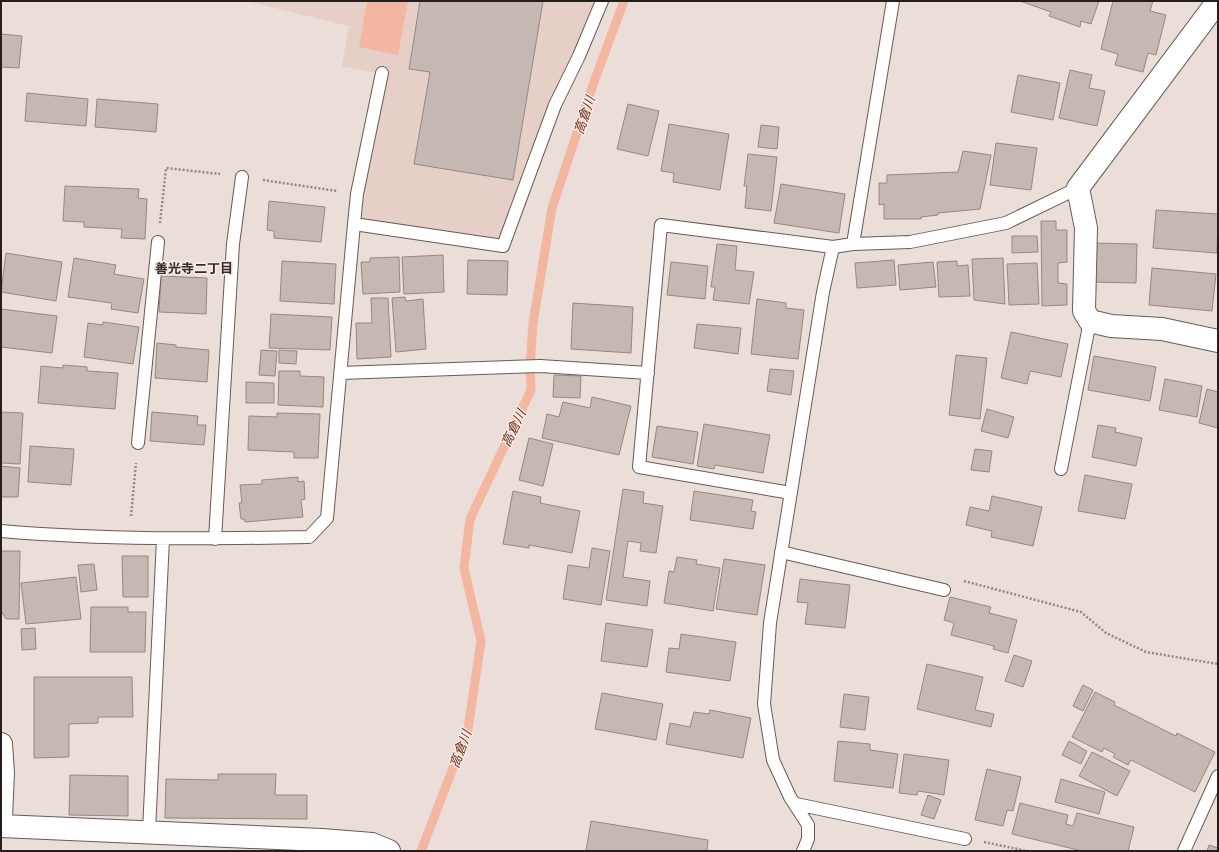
<svg xmlns="http://www.w3.org/2000/svg" width="1219" height="852" viewBox="0 0 1219 852" font-family="'Noto Serif','Noto Sans JP',serif">
<rect width="100%" height="100%" fill="#ebddd7"/>
<path fill="#e5cfc7" d="M246 1H602L503 246 354 224 382 74 342 66 349 26Z"/>
<path fill="#f3b6a1" d="M367 1H408L398 55 359 47Z"/>
<g fill="none" stroke-linecap="round" stroke-linejoin="round">
<path stroke="#f3b6a1" stroke-width="9" d="M421 851 468 729 481 641 464 568 470 519 531 390 530 366 533 323 552 208 594 82 624 1"/>
</g>
<path fill="#c5b7b2" stroke="#958883" d="M420 1H543L513 180 414 164 430 72 409 69Z
M1020 1H1099L1091 24 1081 21 1080 27 1049 16 1051 12Z
M1113 1H1153L1150 11 1166 15 1156 55 1148 53 1143 72 1115 65 1118 54 1101 49Z
M1 34 22 36 19 68 1 67Z
M1070 70 1092 75 1089 88 1105 91 1097 126 1059 118Z
M1018 75 1060 83 1053 120 1011 112Z
M27 93 88 99 86 126 25 121Z
M97 99 158 104 156 132 95 127Z
M628 104 659 111 648 156 617 149Z
M669 124 729 134 720 190 673 182 674 173 661 171Z
M761 125 779 127 777 149 758 147Z
M996 143 1037 148 1031 190 990 185Z
M963 151 991 155 980 209 938 213V215L921 217V219H884V204L879 205V183H887V175L958 172Z
M748 154 777 157 771 211 745 208 747 186H744Z
M781 184 845 194 839 233 774 223Z
M65 186 139 189 138 198 147 199 145 239 121 238 122 229 84 227V222L63 221Z
M269 201 325 207 321 242 274 238V231L267 230Z
M1156 210 1218 214 1217 253 1153 248Z
M1041 221H1056V230H1067V262L1058 263V283L1067 284V305L1042 306Z
M1012 236H1037L1038 252 1012 253Z
M1092 243 1137 244 1136 283 1091 282Z
M717 244 737 246 735 270 754 272 749 304 713 300 715 287H711Z
M6 253 62 262 56 301 1 292Z
M443 255 444 292 404 294 402 257Z
M399 257 400 292 363 294 361 262H370V258Z
M74 258 116 265 114 274 144 279 138 313 111 309 112 303 68 297Z
M1003 258 1005 304 974 300 972 259Z
M468 260 508 261 507 295 467 294Z
M894 260 896 285 857 288 855 263Z
M282 261 336 264 334 304 280 301Z
M957 261V266L968 265 970 296 939 297 937 262Z
M671 262 708 266 705 299 667 295Z
M933 262 936 287 900 290 898 265Z
M1037 263 1039 304 1009 305 1007 264Z
M1152 268 1216 274 1212 311 1149 305Z
M161 276 207 278 206 314 159 312Z
M405 297 406 301 423 299 426 349 396 352 392 298Z
M371 298H388L391 357 357 359 356 323H372Z
M757 299 786 303V308L804 310 798 359 751 354Z
M573 303 633 307 631 353 571 349Z
M1 309 57 316 52 353 1 347Z
M271 314 332 317 330 350 269 348Z
M103 322 139 327 133 364 84 357 88 323 103 325Z
M697 324 741 328 738 354 694 348Z
M1011 332 1068 344 1061 377 1030 371 1027 384 1001 378Z
M157 343 176 345V347L209 350 207 382 155 378Z
M261 350 277 351 275 376 259 375Z
M279 350 297 351 296 364 279 363Z
M956 355 987 358 980 419 949 415Z
M1094 356 1156 367 1150 401 1088 390Z
M63 365 87 367V371L118 373 115 409 38 403 41 366 63 368Z
M770 369 794 371 791 395 767 391Z
M279 371H300V376L324 377 323 407 278 405Z
M554 375 581 376 580 398 553 397Z
M1165 379 1202 386 1197 417 1159 410Z
M246 382 274 383V403H246Z
M1207 389 1218 392V428L1199 423Z
M592 397 631 406 619 455 542 438 547 414 559 417 563 402 590 408Z
M987 409 1014 417 1008 438 981 431Z
M1 412 23 413 20 464 1 463Z
M152 412 198 416 197 425H206L204 445 150 441Z
M277 413 320 414 318 458H294V452L248 450 249 416 277 417Z
M704 424 770 435 763 473 715 465 714 469 697 466Z
M1098 425 1116 428 1115 432 1142 438 1136 466 1092 457Z
M657 426 698 432 693 464 652 457Z
M529 438 553 444 543 486 519 480Z
M30 446 74 449 71 485 28 482Z
M975 449 992 451 989 472 971 470Z
M1 466 20 468 18 497H1Z
M1085 475 1132 484 1125 519 1078 511Z
M298 477V482L304 481 305 499 301 500 303 517 245 522 244 519H241L239 503H242L240 485 262 484V480Z
M623 489 644 492 643 503 663 506 656 553 640 551 641 543 628 541 623 577 650 581 647 606 606 600Z
M513 491 541 497 540 503 580 511 572 553 529 545V548L503 544Z
M694 491 753 500 751 511 756 512 753 529 690 520Z
M992 496 1042 507 1033 546 991 537 992 531 966 525 970 507 989 511Z
M592 548 610 551 601 605 563 599 568 565 589 568Z
M1 551H20L19 619H6L1 611Z
M122 556H148V597H123Z
M677 557 697 560 696 564 720 568 713 611 664 603 669 571 674 572Z
M724 559 765 565 757 615 716 609Z
M94 564 97 590 81 592 78 565Z
M76 577 81 619 26 624 21 583Z
M800 579 850 585 845 628 805 624 808 603 797 602Z
M950 597 991 607 989 613 1017 620 1008 653 993 649 994 646 951 635 954 623 944 620Z
M91 607H128V612H146L145 652H90Z
M606 623 653 630 647 667 601 661Z
M35 628 36 649 22 650 21 629Z
M681 634 736 642 730 681 666 672 669 648 679 649Z
M1014 655 1032 661 1023 687 1005 681Z
M927 664 983 677 975 710 994 714 991 727 917 709Z
M34 677H132L133 717H98V723L69 724V757L34 758Z
M1083 685 1093 690 1083 711 1073 706Z
M1095 692 1115 702 1114 705 1176 736 1177 733 1215 752 1195 792 1131 760 1128 765 1113 757 1115 754 1104 748 1102 752 1072 737Z
M602 693 663 704 656 740 595 729Z
M844 694 869 697 865 730 840 727Z
M710 710 751 718 743 758 666 744 670 723 690 727 694 712 709 714Z
M838 741 870 744V750L898 754 893 788 834 781Z
M1069 741 1087 751 1081 764 1062 755Z
M1092 752 1130 771 1117 796 1079 776Z
M904 754 949 760 944 795 918 791 917 795 899 793Z
M987 769 1021 777 1013 811 1007 810 1003 826 975 820Z
M218 774H276L275 795H307V819L165 818 166 779 218 780Z
M70 775 128 776V816L69 815Z
M1061 779 1105 792 1099 814 1055 802Z
M928 795 941 800 934 819 921 815Z
M1020 803 1068 815 1066 824 1073 826 1077 813 1134 827 1128 851H1082L1012 834Z
M591 821 708 840 707 851H586Z
M1209 845 1218 848V851H1207Z"/>
<g fill="none" stroke-linecap="round" stroke-linejoin="round">
<defs>
<path id="lane" d="M354 224 357 194 382 73
M853 244 910 242 1006 223 1078 188
M340 373 540 366 648 373
M138 443 158 242
M1061 469 1090 321
M791 493 639 467 661 225 833 247
M1 531C104 540 206 539 309 537L327 518 354 224 503 246 555 105 579 56 602 1
M215 539 233 244 242 177
M781 552 944 590
M796 804 965 839
M149 831 163 539
M803 851 808 839V825L790 797 773 760 764 704 770 623 823 292 833 247 853 244 893 1
M1184 851 1218 776"/>
<path id="street" d="M1218 1 1078 188 1086 228 1084 311 1090 321 1111 326 1162 329 1218 341
M1 826 322 840 372 844 389 851"/>
<path id="secondary" d="M1 744 3 773 1 817"/>
</defs>
<use href="#lane" stroke="#675b56" stroke-width="14"/>
<use href="#street" stroke="#675b56" stroke-width="24"/>
<use href="#secondary" stroke="#675b56" stroke-width="24"/>
<path stroke="#928883" stroke-width="2.5" stroke-dasharray="2 2" stroke-linecap="butt" d="M263 180 337 191
M160 223 166 168 220 174
M131 516 136 463
M964 581 1081 612 1106 633 1146 652 1218 664
M984 842 1027 851"/>
<use href="#lane" stroke="#fff" stroke-width="12"/>
<use href="#street" stroke="#fff" stroke-width="22"/>
<use href="#secondary" stroke="#fff" stroke-width="22"/>
</g>
<g text-anchor="middle" dominant-baseline="central" stroke-width="3" stroke-linejoin="round" paint-order="stroke">
<g font-size="13" font-style="italic" fill="#6a2d15" stroke="#f8eae5">
<text transform="translate(584 115) rotate(-71)">高倉川</text>
<text transform="translate(513 428) rotate(-64)">高倉川</text>
<text transform="translate(460 749) rotate(-70)">高倉川</text>
</g>
<g font-size="13" font-weight="bold" fill="#352a26" stroke="#f8eae5">
<text x="194" y="268">善光寺二丁目</text>
</g>
</g>
<rect width="1219" height="852" fill="none" stroke="#241f1d" stroke-width="4"/>
</svg>
